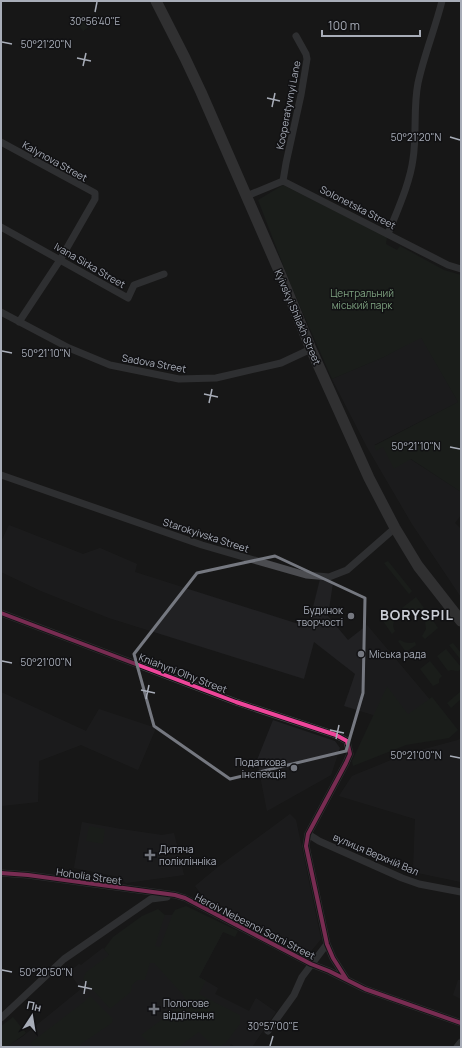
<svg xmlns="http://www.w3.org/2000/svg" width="462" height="1048" viewBox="0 0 462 1048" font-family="Manrope,sans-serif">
<rect width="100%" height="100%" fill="#171717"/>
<path fill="#212123" d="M421 337 458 402 374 445 383 447 410 459 461 492V515L455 523 461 529V597L412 524 367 447 332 379 384 357Z
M9 525 83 554 100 548 137 564 135 572 308 627 320 579 333 583 328 616 348 640 367 625 431 701 399 723 344 706 355 674 314 642 304 679 109 618 41 591 1 572V542Z
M1 692 86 731 99 709 156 728 138 770 81 745 39 761 38 802 1 806Z
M273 720 335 741 340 748 331 775 267 811 257 760Z
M461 738V882L413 872 415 819 339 796 352 776 406 754 458 740Z
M290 814 296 820 321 939 307 956 210 905 195 886 218 867Z
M82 822 121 829 162 835 174 833 184 875 126 883 120 877 74 868Z
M165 915H193L223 932 199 977 218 988 215 994 249 1011 256 998 276 1012 252 1047H235L231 1044 229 1047H6L22 1037 81 989 69 972 79 964 81 965 103 948 109 955Z
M458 980H461V999L453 995Z"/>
<path fill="#1d241e" d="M81 14 90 26 83 31 74 19Z
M283 185 387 237 386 244 397 250 400 246 444 270 461 275V492L411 459 394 469 383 447 376 451 374 446 458 402 421 338 384 357 332 379 292 288 258 200Z
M388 561 412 591 409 594 384 563Z
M416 597 424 608 415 614C411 611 409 610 404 611L402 608Z
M393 613 396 618C393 623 392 626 395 631L392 634 383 621Z
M430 616 438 628 425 639 422 636 426 629 425 620Z
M400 640C405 643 410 644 415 642L416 645 406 652 398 641Z
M453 643 461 653V660L449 645Z
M446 649 461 667V669L458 671 451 670 448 671 437 656Z
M430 661 442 676 439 679V683L433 686 420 669Z
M387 686 408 714 432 697 458 730 449 738 406 745 353 766 352 761Z
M460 692 461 693V699L451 708 447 703Z
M89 826 105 829 103 844 86 841Z
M186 906 238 931 235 937 223 932 199 977 206 981 199 994 240 1015V1024L226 1043 219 1047H214L199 1032 179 1047H153L141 1035 186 1001 183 995 154 963H150L145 980H138L132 985 131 992 110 1009 83 979 86 972 109 955 104 949 113 937 142 916 158 909 165 915 155 946 160 947 172 915 175 910Z
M90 996 113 1019 112 1023 77 1047H33L30 1043 85 1001Z
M13 1017 26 1033 7 1047H1V1026Z"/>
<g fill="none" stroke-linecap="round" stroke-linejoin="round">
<path stroke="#4b4c50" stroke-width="7" d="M1 142 95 193V199L60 260 19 322
M283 181 286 163 301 95 307 59 306 54 296 36
M245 194 249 195 283 181 448 265 461 269
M1 227 128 298 134 285 164 274
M388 234C397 211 410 183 413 159 417 134 413 108 418 83 424 55 435 29 442 1
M1 312 69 348 110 365 179 379 216 378 281 363 311 349
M1 475 202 545 306 575 329 577 347 570 395 528
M1 613 236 702 336 735 347 741 350 754 346 763 308 834 306 846 327 944 333 958 347 980
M308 834 319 841 402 878 419 884 461 892
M1 873 28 875 175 895 185 898 311 964 329 971 365 989 461 1023
M1 1018 64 959 151 899 167 897
M268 1031 294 995 302 977 327 944
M457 1047 461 1042"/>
<path stroke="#4e4e51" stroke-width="11" d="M156 1 185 58 201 92 280 273 311 349 369 478 395 528 418 566 461 621"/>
<defs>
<path id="cycleway" d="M1 613 236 702 336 735 347 741 350 754 346 763 308 834 306 846 327 944 333 958 347 980
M1 873 28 875 175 895 185 898 311 964 329 971 365 989 461 1023"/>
</defs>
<use href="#cycleway" stroke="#111113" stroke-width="6"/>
<use href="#cycleway" stroke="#ed469a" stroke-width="4"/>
</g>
<path d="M0 0H462V1048H0ZM275 556 365 598 363 693 346 751 230 779 154 726 134 654 197 573Z" fill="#171717" fill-opacity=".55" fill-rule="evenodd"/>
<path fill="none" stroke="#757880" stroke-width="3" stroke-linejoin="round" d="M275 556 365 598 363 693 346 751 230 779 154 726 134 654 197 573Z"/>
<path fill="none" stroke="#a8adb8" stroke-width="1.5" d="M95 12 97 2M2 42 12 44M77 58 91 61M83 66 86 53M267 98 280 101M272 107 275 93M450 137 460 140M2 351 12 353M204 394 218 397M209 403 212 389M450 447 460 449M2 661 12 663M141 690 155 693M146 699 149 685M330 730 344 733M336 739 339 725M450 756 460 758M2 970 12 972M78 986 92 989M84 994 86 981M270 1046 273 1036"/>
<g fill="#757880" stroke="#111113" stroke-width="1.5">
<circle cx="351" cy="616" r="4"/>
<circle cx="361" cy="654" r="4"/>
<circle cx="294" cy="768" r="4"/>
<path d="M148 849h4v4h4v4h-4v4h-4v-4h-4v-4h4z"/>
<path d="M152 1003h4v4h4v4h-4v4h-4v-4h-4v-4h4z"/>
</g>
<g text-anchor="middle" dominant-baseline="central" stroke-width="3" stroke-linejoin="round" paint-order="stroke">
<g font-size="10" fill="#a8adb8" stroke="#111113">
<text transform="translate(288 105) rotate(-79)">Kooperatyvnyi Lane</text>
<text transform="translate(55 161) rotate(29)">Kalynova Street</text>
<text transform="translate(358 207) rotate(27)">Solonetska Street</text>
<text transform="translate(90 265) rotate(30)">Ivana Sirka Street</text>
<text transform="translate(298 317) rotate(67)">Kyivskyi Shliakh Street</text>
<text transform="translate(154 363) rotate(10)">Sadova Street</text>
<text transform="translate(206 535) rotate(18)">Starokyivska Street</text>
<text transform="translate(183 673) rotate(21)">Kniahyni Olhy Street</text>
<text transform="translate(376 854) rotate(23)">вулиця Верхній Вал</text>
<text transform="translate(89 876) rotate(8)">Hoholia Street</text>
<text transform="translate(255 926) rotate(27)">Heroiv Nebesnoi Sotni Street</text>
</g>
<g font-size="10" fill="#7fa381" stroke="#111113">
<text x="362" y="293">Центральний<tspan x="362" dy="12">міський парк</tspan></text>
</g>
<g font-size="10" fill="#a8adb8" stroke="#111113" text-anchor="start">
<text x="343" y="610" text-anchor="end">Будинок<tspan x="343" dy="12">творчості</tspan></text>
<text x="369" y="654">Міська рада</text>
<text x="286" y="762" text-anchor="end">Податкова<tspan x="286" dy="12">інспекція</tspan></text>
<text x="159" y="849">Дитяча<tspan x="159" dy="12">поліклінніка</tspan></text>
<text x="163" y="1003">Пологове<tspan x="163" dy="12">відділення</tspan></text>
</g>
<g font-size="14" font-weight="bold" letter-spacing="1" fill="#c9ccd4" stroke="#111113">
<text x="417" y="614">BORYSPIL</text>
</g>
</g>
<g font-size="10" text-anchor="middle" fill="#a8adb8" stroke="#111113" stroke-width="3" stroke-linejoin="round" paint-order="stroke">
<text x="95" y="25">30°56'40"E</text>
<text x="46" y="48">50°21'20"N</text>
<text x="416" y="141">50°21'20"N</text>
<text x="46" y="357">50°21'10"N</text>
<text x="416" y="450">50°21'10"N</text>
<text x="46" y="666">50°21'00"N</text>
<text x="416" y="759">50°21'00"N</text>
<text x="46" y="976">50°20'50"N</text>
<text x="273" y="1030">30°57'00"E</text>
</g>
<rect width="462" height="1048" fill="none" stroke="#a8adb8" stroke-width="4"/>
<g transform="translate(32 1016) rotate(12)" stroke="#111113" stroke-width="3" paint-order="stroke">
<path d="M0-3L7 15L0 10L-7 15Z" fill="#a8adb8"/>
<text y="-6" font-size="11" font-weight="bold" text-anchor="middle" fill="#a8adb8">Пн</text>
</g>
<path d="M322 30v6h98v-6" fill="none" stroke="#a8adb8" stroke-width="2"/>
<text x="328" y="30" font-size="12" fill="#a8adb8" stroke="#111113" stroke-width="3" paint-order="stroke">100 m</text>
</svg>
